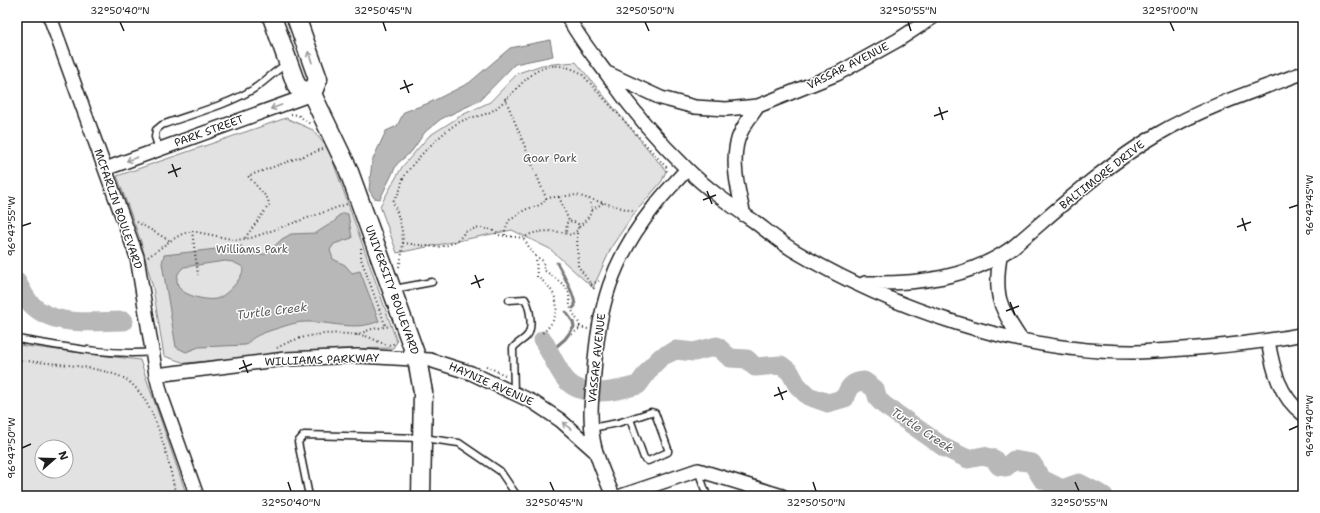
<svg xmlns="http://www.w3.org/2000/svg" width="1320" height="513" viewBox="0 0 1320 513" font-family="'Shantell Sans',sans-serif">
<rect width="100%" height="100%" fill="#fff"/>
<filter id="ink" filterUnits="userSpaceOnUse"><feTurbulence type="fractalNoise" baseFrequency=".025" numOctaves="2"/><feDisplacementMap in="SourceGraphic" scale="8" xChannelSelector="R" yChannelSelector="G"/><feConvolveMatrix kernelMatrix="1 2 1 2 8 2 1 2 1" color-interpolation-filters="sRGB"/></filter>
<g filter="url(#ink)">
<path fill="#e2e2e2" stroke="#7f7f7f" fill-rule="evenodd" d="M576 62 666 171 662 181 633 215 612 246 593 288 550 249 512 230 397 253 380 206 402 167 429 136 462 115 490 102 518 73 542 65Z
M286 118 313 130 329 150 397 342 393 348 340 349 185 363 164 356 153 288 141 242 117 176Z
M17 345 140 360 187 496H17ZM42 447H66V471H42Z"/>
<path fill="#b8b8b8" stroke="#7a7a7a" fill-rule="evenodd" d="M550 40 553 56 515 64 479 101 441 119 425 132 412 151 397 164 380 199 374 198 369 190 372 161 386 131 397 126 404 112 429 103 469 83 510 48Z
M344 213 348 214 352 238 334 244 330 250 333 259 345 265 352 273 360 271 379 321C355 332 330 321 305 322 294 322 283 327 272 330 261 334 253 336 246 345L199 347 186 352 176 347 162 263 164 255 242 246 246 255 266 254 282 239 291 234 316 233 335 221 338 216ZM225 261 233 262 243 267C245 277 225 297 216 299 206 301 187 296 180 289 175 281 176 273 184 267Z"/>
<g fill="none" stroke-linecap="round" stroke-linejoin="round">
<path stroke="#7a7a7a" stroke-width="3" d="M557 263C563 274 575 294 575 306L573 308
M550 352 565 339 574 327 573 322 566 312"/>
<path stroke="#b8b8b8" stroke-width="19" d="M17 282C21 289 25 297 30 303 53 328 93 321 124 321
M543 340C549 350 559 373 567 381 584 399 617 391 638 385L652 366 661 357 676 350 694 352 717 346 730 358 747 359 755 367 781 365 790 372 797 385 808 396 828 403 845 398C848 387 852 382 864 381L875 389 878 399 884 405 945 448 968 459 983 456 994 459 999 466 1006 467 1014 460 1032 463 1042 479 1062 489 1079 483 1104 496"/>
<defs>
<path id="lane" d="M159 149 155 137 156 130 162 125C191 114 225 106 252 90 265 82 274 71 287 64
M394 289 432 282
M509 300 525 299C530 307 534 330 526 337 522 341 517 343 513 348L514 393
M17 339C61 346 108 356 153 352
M591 428 618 423 651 412 655 413 668 449V452L648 461 644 458 630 419
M698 470 707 496
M309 496 298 442 304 435 423 438 459 443 500 471 517 496"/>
<path id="street" d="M50 17 137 257 156 375 162 398 197 496
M568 17C579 39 595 57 609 77 632 110 658 141 687 169 707 189 732 206 755 222 767 231 780 242 793 250 892 309 1020 353 1136 352 1161 351 1185 349 1209 347 1241 344 1272 341 1303 334
M607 73 661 98 695 107 726 109 758 106 837 74 898 40 933 17
M105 169 312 94
M744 215C738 191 729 155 741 132 745 123 752 115 758 106
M1000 256C994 295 999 307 1020 338
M865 283C918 284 968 279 1013 247 1059 208 1105 165 1158 134 1204 107 1254 91 1303 73
M1268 341C1273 369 1279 396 1303 414
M156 375 285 359 359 356 430 360 471 373 533 402 560 420 596 452
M613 496C606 478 596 459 593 439 589 417 592 395 594 373 598 308 612 259 653 208 663 194 676 182 687 169
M621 496 698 470 782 496"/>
<path id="secondary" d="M272 17 297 87 312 94 348 169 417 359 423 392 421 496
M296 17 318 79 312 94"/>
</defs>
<use href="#lane" stroke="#1c1c1c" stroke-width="9"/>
<use href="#street" stroke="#1c1c1c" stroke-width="16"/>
<use href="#secondary" stroke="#1c1c1c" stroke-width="21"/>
<path stroke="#1c1c1c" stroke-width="2" stroke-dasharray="1 3" stroke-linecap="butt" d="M505 98 546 198 576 195 636 212
M291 114 298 115 310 124
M559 197 569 221
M592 210 603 203
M137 222 170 241
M579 227C587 219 597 211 588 200
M192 231 198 275
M577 233 578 266 595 290
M505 235V230L509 220C515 218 518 214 523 211 530 206 542 208 546 198
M245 238 269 205 268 199 248 176 323 149
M524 239 534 255 543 261 544 270 564 285 569 293 570 307 580 325 579 329 571 335
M403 243 436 247 449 245 460 238 465 232 472 229 482 228 492 230 498 235 524 238C534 229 559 230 571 235L578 230V224L572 221 567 223 566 232
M361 248V259L386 327
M536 256 537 277C561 292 564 317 540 335
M148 257 170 241 182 234 192 231 236 240 251 238 347 204
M399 267C406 241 403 227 393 202 394 198 398 195 399 192 402 187 401 181 404 177 412 162 445 129 460 122 470 116 482 117 492 111 522 91 535 49 581 73L666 167 667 174
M591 284 599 281
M579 327 588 329
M356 335 372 329 391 326
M277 348C302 333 336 331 365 336 375 338 388 350 396 342
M17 360C50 364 87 364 119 376 155 390 169 463 176 496
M486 366 505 375"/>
<use href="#lane" stroke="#fff" stroke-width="6"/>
<use href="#street" stroke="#fff" stroke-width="13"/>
<use href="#secondary" stroke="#fff" stroke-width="18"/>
</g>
<defs><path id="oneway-shaft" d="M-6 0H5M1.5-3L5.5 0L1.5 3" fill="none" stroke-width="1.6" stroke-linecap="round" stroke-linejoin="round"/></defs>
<g stroke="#999">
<use href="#oneway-shaft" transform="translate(310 57) rotate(-110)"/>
<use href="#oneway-shaft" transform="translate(276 107) rotate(160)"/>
<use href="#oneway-shaft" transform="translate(132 159) rotate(160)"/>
<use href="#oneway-shaft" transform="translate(567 426) rotate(-141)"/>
</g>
</g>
<path fill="none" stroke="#1c1c1c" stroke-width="1.5" d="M120 22 124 31M383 22 386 31M645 22 649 31M908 22 911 31M1170 22 1174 31M404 80 409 93M400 89 413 84M939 107 943 120M934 116 948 111M172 164 177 177M168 173 181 168M707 191 712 204M703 200 716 195M1289 208 1298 205M1242 218 1246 231M22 226 31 223M1237 227 1251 222M475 275 480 288M471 284 484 279M1010 302 1015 315M1006 311 1019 306M243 360 248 373M239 369 252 364M778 387 783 400M774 396 787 391M1289 430 1298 426M22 448 31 444M288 482 291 491M550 482 554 491M813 482 816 491M1075 482 1079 491"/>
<g text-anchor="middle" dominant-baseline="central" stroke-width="3" stroke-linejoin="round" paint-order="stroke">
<g font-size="11" fill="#1c1c1c" stroke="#fff">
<text transform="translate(848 66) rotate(-27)">VASSAR AVENUE</text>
<text transform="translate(209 131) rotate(-20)">PARK STREET</text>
<text transform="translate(1102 175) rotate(-38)">BALTIMORE DRIVE</text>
<text transform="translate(118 209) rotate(71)">MCFARLIN BOULEVARD</text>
<text transform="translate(392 290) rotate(70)">UNIVERSITY BOULEVARD</text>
<text transform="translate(597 358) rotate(-84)">VASSAR AVENUE</text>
<text transform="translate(322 360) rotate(-2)">WILLIAMS PARKWAY</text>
<text transform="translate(491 384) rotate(24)">HAYNIE AVENUE</text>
</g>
<g font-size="11" fill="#575757" stroke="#fff">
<text x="550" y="158">Goar Park</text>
<text x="252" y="249">Williams Park</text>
</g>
<g font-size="12" font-style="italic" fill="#5a5a5a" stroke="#fff">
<text transform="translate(272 311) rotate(-7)">Turtle Creek</text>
<text transform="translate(922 430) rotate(33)">Turtle Creek</text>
</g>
</g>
<rect width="1320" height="513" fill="none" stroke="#fff" stroke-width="44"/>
<g transform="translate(54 459) rotate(70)"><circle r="19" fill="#ffffff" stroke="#a4a4a4"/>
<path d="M0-3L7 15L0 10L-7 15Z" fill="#1c1c1c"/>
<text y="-6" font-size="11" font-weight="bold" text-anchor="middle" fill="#1c1c1c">N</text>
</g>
<rect x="22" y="22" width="1276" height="469" fill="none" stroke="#1c1c1c" stroke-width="1.5"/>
<g font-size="10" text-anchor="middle" fill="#1c1c1c">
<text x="120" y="14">32°50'40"N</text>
<text x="383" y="14">32°50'45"N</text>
<text x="645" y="14">32°50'50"N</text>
<text x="908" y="14">32°50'55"N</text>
<text x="1170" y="14">32°51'00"N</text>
<text transform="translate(1309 205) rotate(-90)" y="4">96°47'45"W</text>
<text transform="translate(11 226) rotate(-90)" y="4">96°47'55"W</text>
<text transform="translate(1309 426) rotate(-90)" y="4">96°47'40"W</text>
<text transform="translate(11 448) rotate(-90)" y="4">96°47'50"W</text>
<text x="291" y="506">32°50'40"N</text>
<text x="554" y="506">32°50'45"N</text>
<text x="816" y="506">32°50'50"N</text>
<text x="1079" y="506">32°50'55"N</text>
</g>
</svg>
